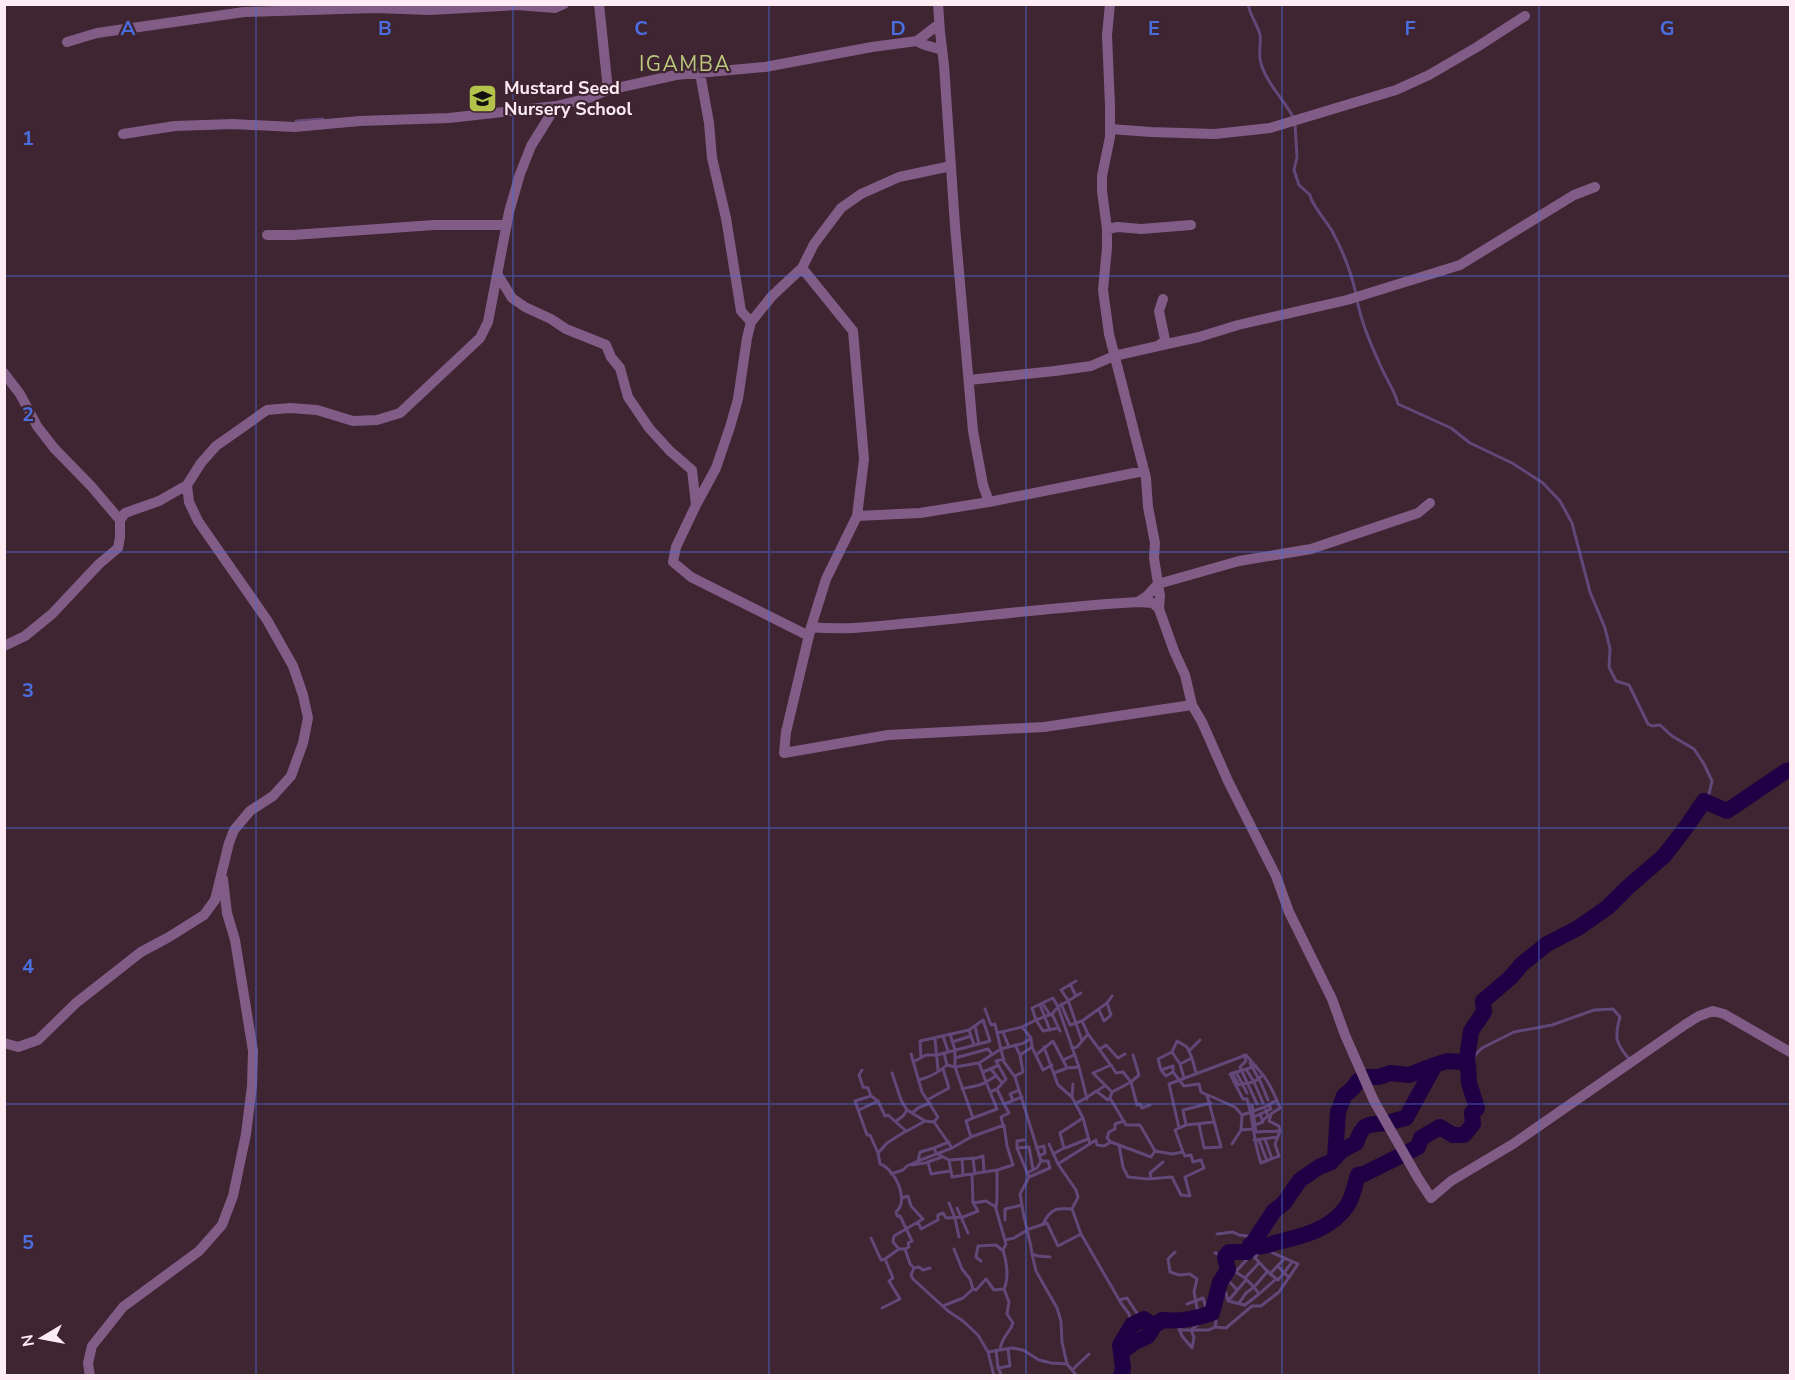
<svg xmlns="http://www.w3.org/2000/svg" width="1795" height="1380" viewBox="0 0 1795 1380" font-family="'Nunito Sans',sans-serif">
<rect width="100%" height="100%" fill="#3f2432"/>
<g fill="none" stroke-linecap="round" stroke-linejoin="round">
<path stroke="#624779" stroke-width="3" d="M1248 4C1250 16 1258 25 1260 35 1261 43 1259 52 1260 59 1264 81 1283 98 1293 117
M296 121 323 119
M1295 124 1297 157 1294 170 1299 185 1310 195C1311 204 1327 222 1332 231 1343 251 1351 272 1356 294
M1357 300C1362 325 1372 347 1382 369 1388 382 1395 391 1398 404L1451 428 1470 443 1512 463 1543 483 1560 501 1572 523 1590 592 1605 628 1610 649 1609 667 1616 681 1629 685 1648 724 1652 726 1660 725 1672 736 1694 749 1704 764 1712 781 1709 794 1704 801
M1076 981 1061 990 1068 1000 1082 1041
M1070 984 1076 996
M1043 1004 1050 1015
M1061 1004 1070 1025 1082 1021 1088 1034 1077 1047 1072 1048
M1040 1005 1050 1030
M1058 1007 1079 1067 1087 1099
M1058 1007 1052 1014 1036 1020 1043 1031 1058 1028
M985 1009 991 1025 995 1024 1004 1062 1015 1077 1041 1161
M1099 1010 1104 1021 1111 1015 1107 1003
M1052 1014 1060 1031
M1082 1021 1107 1003 1112 996
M975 1026 979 1044
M1022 1027 1036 1020 1032 1008 1053 998 1058 1007 1081 993
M969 1030 974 1045
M1003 1032 1009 1047
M997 1033 1022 1027 1031 1038 1032 1047 1020 1055
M950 1034 955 1050V1067L973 1118 966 1121 971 1137 952 1148
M1088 1034 1110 1064
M943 1036 948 1051
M935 1039 938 1070
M952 1042 971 1036
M1015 1045 1020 1055 1023 1072 1015 1076
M1032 1047 1043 1070 1052 1065
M1044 1047 1058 1085 1072 1097
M1100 1049 1106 1045 1118 1058 1125 1054
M1189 1051 1200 1040
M944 1053 947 1065
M911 1054 922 1092 938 1117 934 1122 925 1121
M1036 1055 1053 1041 1067 1068
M1133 1055 1139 1075 1131 1082 1123 1072 1116 1073 1111 1065 1093 1073 1112 1092 1110 1098 1126 1125H1140L1155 1151
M1244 1055 1246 1061 1240 1067 1257 1104
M921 1057 920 1041 969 1030 983 1020 984 1021
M955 1058 988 1049 992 1054
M1467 1058 1473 1057 1482 1048 1514 1032 1552 1025 1594 1010 1613 1009 1620 1017C1614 1038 1616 1044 1630 1060
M1063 1060 1074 1055
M913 1062 926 1055H937L990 1041 983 1020
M1250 1063 1261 1083 1268 1100
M1180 1064 1192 1058 1196 1073
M991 1069 1002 1083
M1246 1069 1254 1082 1263 1103
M862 1070 859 1075 863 1087 868 1088 871 1096 855 1101 867 1135H870L878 1153 880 1164C895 1169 910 1200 896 1212L897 1216H900L912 1241 908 1243 909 1247 905 1249 910 1264 914 1268 911 1275 913 1279 948 1311 963 1321 978 1335 988 1352
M1161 1070 1158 1059 1172 1052
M983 1072 997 1066
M1173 1072 1166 1076 1161 1070 1173 1066V1072L1184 1086 1199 1084 1201 1092 1207 1095 1221 1147 1204 1148 1199 1124
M1236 1072 1247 1093
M892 1073 901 1100 907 1110 925 1121 907 1131
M1054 1073 1067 1068 1079 1067
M1232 1073 1238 1084
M1184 1078 1180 1064 1172 1052 1177 1041 1187 1047 1192 1058
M919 1080C930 1077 938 1073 947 1065L955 1067 979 1063 1001 1049 1024 1043 1031 1038
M1073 1084 1072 1097 1083 1118 1090 1144
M1236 1085 1254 1082 1263 1075
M962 1089C971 1086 979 1087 986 1082L979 1063
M997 1089 1004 1104
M1096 1091 1108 1100 1110 1098
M990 1092 997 1089 1006 1079 996 1061 1004 1059
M1112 1092 1131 1082 1137 1105 1140 1104 1142 1108 1150 1105
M1208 1095 1235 1107 1242 1115
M871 1096 878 1101 885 1116 888 1115 906 1131 887 1143 879 1152
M929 1099 949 1088 943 1069
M1013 1100 1010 1094 1019 1090
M1076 1103C1087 1099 1095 1091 1105 1086
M1252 1105 1256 1132
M859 1110 878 1101
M912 1113 918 1108 930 1103
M1254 1117 1271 1109 1269 1105
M973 1118 997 1109 986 1082 996 1076
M1263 1120 1268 1116 1266 1110
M896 1121 903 1116 907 1110
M1003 1125 1001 1117 1009 1113 1004 1104 1022 1097
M1186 1125 1214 1122
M1255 1125 1263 1122 1260 1114
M1179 1128 1186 1125 1183 1110 1211 1103
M1241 1130 1253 1129
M1255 1132 1280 1131
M1265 1139 1272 1159
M1254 1140 1278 1137
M1259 1140 1267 1161
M1111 1142 1151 1157 1155 1151 1172 1154 1183 1152 1185 1156 1191 1155 1193 1162 1201 1160 1204 1168 1185 1177 1190 1196 1181 1195 1172 1177 1148 1179 1128 1177 1123 1167 1119 1145
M1049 1144 1058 1164
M1232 1144 1241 1130 1242 1115 1265 1107 1277 1100
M1017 1148 1029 1147 1033 1169
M1036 1148 1044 1146 1045 1153 1039 1156
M1065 1148 1088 1139
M1183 1152 1175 1130 1179 1128 1169 1084 1246 1055 1263 1075C1271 1085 1275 1096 1280 1108L1271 1114 1269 1121 1279 1126 1280 1131 1275 1144 1279 1156 1261 1163C1253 1141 1254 1121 1247 1099H1243L1230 1074 1256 1066
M936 1153 949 1160 952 1177 997 1170 1013 1165 1007 1146 1004 1125 971 1137
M936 1153 934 1148 949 1142
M1053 1154 1064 1148 1060 1133 1083 1118
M962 1159 963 1175
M973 1159 975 1174
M949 1160 977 1158 983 1156 984 1172
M918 1161 952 1148 934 1122
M928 1162 931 1174 950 1171
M912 1165 925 1163 942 1157
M997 1170V1199L996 1209 1006 1244 1003 1250C1007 1262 1009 1278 1004 1289L1009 1302 1007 1314 1013 1323C1009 1335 1002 1335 1000 1350
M1027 1173 1037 1168 1041 1161H1048L1050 1168 1029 1177
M891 1174 903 1170 907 1166 918 1161 920 1152 934 1148
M972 1174 973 1203 986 1201 996 1207
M1151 1178 1150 1173 1163 1162
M902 1198 908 1196 911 1206 923 1219 894 1236 893 1242 899 1249H905
M949 1203 955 1218 959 1237
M1022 1205 1020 1194 1029 1177 1017 1148V1141L1024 1140
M957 1208 968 1233
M1072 1209 1078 1197 1076 1190 1058 1164 1096 1140 1097 1145 1104 1146 1111 1142 1107 1138 1109 1132 1115 1129V1124L1124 1121
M1005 1220V1209L1022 1205C1024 1222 1030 1237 1032 1254L1038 1256 1050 1257
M918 1222 921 1229 938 1220V1215L943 1213 946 1218 963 1217 978 1211 973 1203
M1043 1224C1051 1208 1056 1208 1072 1209
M1081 1234 1121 1303 1129 1314 1132 1325
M1217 1234 1233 1232 1239 1235 1255 1237
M871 1238 881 1260 885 1259 893 1278 889 1281 900 1299 882 1308
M1005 1240 1014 1238 1029 1229 1047 1223 1058 1246 1081 1234 1072 1209
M954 1249 962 1269 970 1279 973 1289 976 1290 986 1279 994 1290 1004 1289
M1175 1252 1168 1259 1170 1272 1179 1275 1190 1274 1197 1279 1194 1292 1199 1318
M1215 1253 1225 1257
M1032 1254 1036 1271 1057 1308 1061 1321 1062 1342 1067 1364 1077 1376
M1255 1258 1270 1274 1285 1258
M885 1259 899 1249
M981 1261 976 1257 978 1246 996 1245 1002 1250
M1278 1266 1284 1273 1292 1262
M914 1268 919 1267 923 1270 930 1268
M1237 1273 1245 1278 1259 1263
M1270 1274 1278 1280 1284 1273 1289 1277
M1224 1276 1228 1280 1251 1255
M1245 1278 1254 1287 1268 1271
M1219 1287 1222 1289 1228 1280 1237 1290
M1222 1289 1226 1293 1228 1301 1245 1305 1259 1294
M1119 1300 1127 1298 1142 1321
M1228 1301 1246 1280
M1239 1303 1246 1293 1254 1287 1259 1294 1276 1279
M1187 1304 1203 1298 1208 1314
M943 1306 963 1298 973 1289
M1212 1313 1216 1321 1215 1327
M1176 1321 1182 1336 1192 1348
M1179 1330H1191L1194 1337 1192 1348
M1191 1330H1209L1215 1327 1226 1328 1252 1306H1261L1279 1292 1298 1264 1262 1248 1255 1258 1247 1252
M1191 1330 1203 1320
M996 1350 998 1368 1002 1376
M998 1368 1010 1366 1008 1349
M1072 1370 1089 1354
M994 1376 988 1352 1012 1348 1023 1350 1039 1360 1051 1363 1067 1364"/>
<path stroke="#1f0044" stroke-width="16" d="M1335 1158 1338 1112 1344 1096 1353 1088 1358 1081 1364 1077H1379L1390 1073 1409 1075 1435 1065
M1250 1245C1265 1249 1268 1244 1282 1241 1307 1235 1332 1228 1347 1206 1353 1197 1355 1184 1358 1175L1364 1174 1418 1147 1421 1138 1440 1127 1453 1135H1464L1473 1124 1472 1113 1477 1108 1469 1083 1468 1064
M1121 1352 1120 1345 1132 1325 1144 1319 1154 1326
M1121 1376 1123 1368 1121 1352 1135 1342 1148 1336 1154 1326 1162 1320C1180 1322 1195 1319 1212 1313L1220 1282 1228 1270 1225 1257 1229 1252H1247L1274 1211 1284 1203 1300 1180 1319 1167 1331 1162 1341 1151 1356 1143C1363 1123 1366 1125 1386 1123 1393 1122 1399 1119 1406 1118L1435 1065 1447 1061 1462 1062 1467 1058 1471 1031 1484 1012 1483 1001 1510 978 1522 964 1547 944 1578 928 1608 907 1628 887 1664 856 1687 826 1704 801 1727 811 1786 771 1790 770"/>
<path stroke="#815c87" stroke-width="10" d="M917 41C925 47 933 46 942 50
M67 42 97 33 244 12 375 8 430 10 517 5 555 8 564 4
M700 73 709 123 712 158 726 218 741 311 751 322
M608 90 676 75 765 67 872 47 917 41 939 24
M1110 129 1151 132 1215 134 1270 128 1396 90 1429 75 1477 47 1525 16
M123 134 175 126 233 124 294 127 360 121 449 118 556 106
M1107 229 1102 191V176L1110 137V106L1107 35 1110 4
M267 235H293L434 225H507
M802 268 853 331 864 459 857 516 826 579 811 627
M498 275 512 298 525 307 551 319 566 329 606 345 611 357 620 368 628 397 649 428 670 451 692 470 696 505 676 547 673 562 691 577 809 636
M1158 346 1199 337 1238 325 1347 300 1460 265 1574 195 1595 187
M4 373 20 394 37 426 54 448 91 486 120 520
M969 380 1055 371 1091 366 1114 356 1158 346 1165 340 1159 311 1163 299
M989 502 1144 471
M696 505 716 468 730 427 738 399 747 338 751 322 772 296 802 268 814 244 841 208 861 194 899 177 951 166
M857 516 920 513 989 502 983 485 973 431 955 226 944 65 940 32 938 4
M1138 602 1153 603 1159 609 1174 651 1185 675 1192 705 1202 722 1228 781 1276 876 1289 912 1332 999 1345 1035 1374 1101 1418 1178 1431 1198 1451 1181 1513 1144 1686 1024 1699 1016 1713 1011 1724 1014 1790 1052
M1159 609 1160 596 1154 558 1155 543 1148 507 1146 478 1109 334 1103 290 1107 248V229L1118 227 1141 229 1191 225
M4 646 25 636 52 614 99 564 118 548 120 537V520L125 513 159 501 187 485
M1192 705 1044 727 888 735 784 753 786 732 811 627C848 631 885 625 922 622 994 615 1065 606 1138 602L1147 596 1158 584 1239 561 1311 549 1418 513 1430 503
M4 1043 18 1047 38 1040 76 1003 141 952 169 937 204 915 215 900 229 843 234 830 250 811 273 796 291 776 303 743 308 718 303 695 293 666 267 620 198 521 189 502 187 485 201 463 216 446 267 410 290 408 317 410 353 421 377 420 400 413 480 338 488 322 509 212 520 174 531 146 556 106 589 98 608 90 599 4
M90 1376 88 1363 92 1346 123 1307 199 1251 222 1225 233 1196 246 1134 252 1086 253 1051 235 940 227 913 223 879"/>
</g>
<path fill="none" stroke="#4a6ede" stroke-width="1.5" stroke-opacity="0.55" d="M256 4V1376M513 4V1376M769 4V1376M1026 4V1376M1282 4V1376M1539 4V1376M4 276H1790M4 552H1790M4 828H1790M4 1104H1790"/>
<defs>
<symbol id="school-square" viewBox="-11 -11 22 22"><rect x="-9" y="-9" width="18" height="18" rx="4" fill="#b3c24b" stroke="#3f2432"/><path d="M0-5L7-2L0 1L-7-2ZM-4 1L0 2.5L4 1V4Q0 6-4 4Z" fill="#111"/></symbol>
</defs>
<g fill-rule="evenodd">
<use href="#school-square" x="466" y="82" width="33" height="33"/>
</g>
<g text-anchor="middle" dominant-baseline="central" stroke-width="4.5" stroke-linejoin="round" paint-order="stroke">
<g font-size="18" font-weight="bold" fill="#feecf4" stroke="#3f2432" text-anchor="start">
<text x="504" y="88">Mustard Seed<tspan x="504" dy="21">Nursery School</tspan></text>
</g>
<g font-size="21" letter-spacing="1.5" fill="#bbc87c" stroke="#3f2432">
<text x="685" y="64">IGAMBA</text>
</g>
</g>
<g font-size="20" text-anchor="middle" font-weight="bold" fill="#4a6ede" stroke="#3f2432" stroke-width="4.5" stroke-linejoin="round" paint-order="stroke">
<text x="128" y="35">A</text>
<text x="385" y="35">B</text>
<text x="641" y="35">C</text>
<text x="898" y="35">D</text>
<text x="1154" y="35">E</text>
<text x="1410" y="35">F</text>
<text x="1667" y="35">G</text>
<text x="28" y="145">1</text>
<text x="28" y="421">2</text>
<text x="28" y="697">3</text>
<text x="28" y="973">4</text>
<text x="28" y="1249">5</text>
</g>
<rect width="1795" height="1380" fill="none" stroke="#feecf4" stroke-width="12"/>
<g transform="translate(42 1338) rotate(260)" stroke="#3f2432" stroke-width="4.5" paint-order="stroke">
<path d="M0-4.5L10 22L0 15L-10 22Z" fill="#feecf4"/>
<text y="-9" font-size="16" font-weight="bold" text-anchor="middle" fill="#feecf4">N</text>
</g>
</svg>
